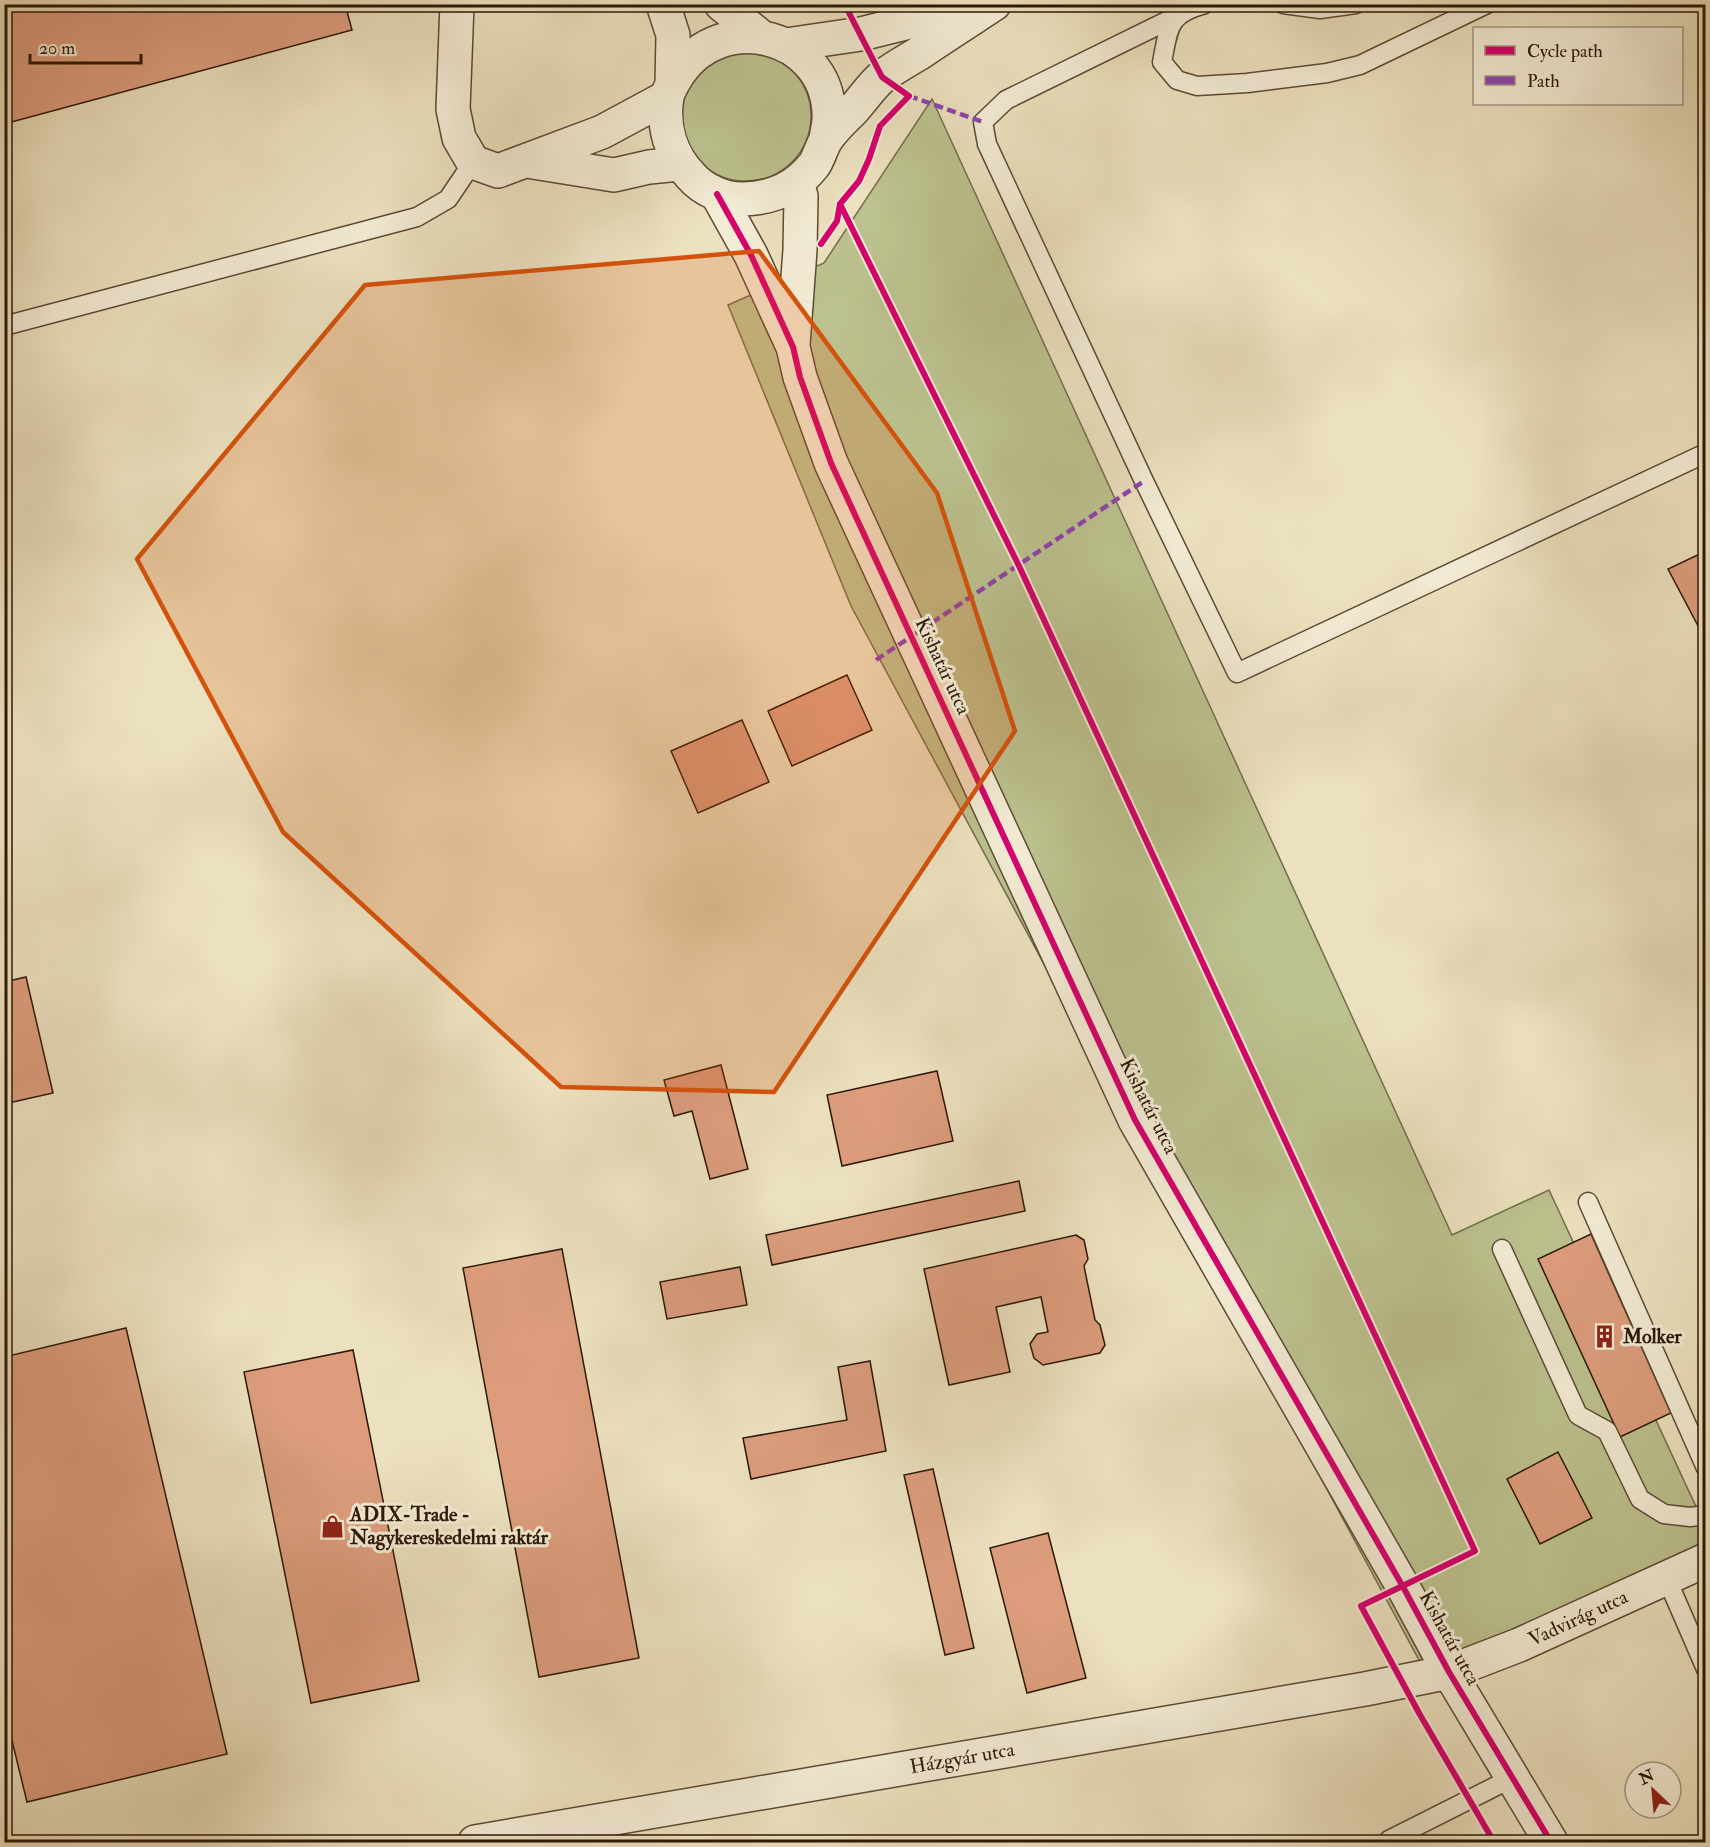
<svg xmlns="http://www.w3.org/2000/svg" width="1710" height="1847" viewBox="0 0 1710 1847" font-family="'IM FELL Double Pica',serif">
<rect width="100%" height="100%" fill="#ece1bf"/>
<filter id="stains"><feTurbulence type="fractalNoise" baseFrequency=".00333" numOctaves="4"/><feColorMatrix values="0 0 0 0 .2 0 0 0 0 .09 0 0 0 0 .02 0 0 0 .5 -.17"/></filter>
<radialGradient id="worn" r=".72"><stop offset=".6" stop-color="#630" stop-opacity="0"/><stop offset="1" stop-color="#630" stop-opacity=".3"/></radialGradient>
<path fill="#bcc28f" stroke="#746d4b" stroke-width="1.5" d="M681 116a65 65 0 1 1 130 0a65 65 0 1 1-130 0Z
M932 99 1452 1235 1549 1190 1705 1526V1548L1433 1686 851 606 728 305 824 263Z"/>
<path fill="#dd9d7d" stroke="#2c1807" stroke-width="1.5" d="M4 4H345L352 30 4 124Z
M1706 551V641L1668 569Z
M847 675 872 730 792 766 768 711Z
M742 720 769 782 698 813 671 751Z
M26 977 53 1093 4 1104V982Z
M721 1065 748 1169 710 1179 692 1111 674 1116 664 1080Z
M937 1071 953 1141 842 1166 827 1095Z
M1019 1181 1025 1211 772 1265 766 1235Z
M1591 1234 1671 1413 1620 1437 1538 1259Z
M1076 1235 1084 1240 1088 1259 1084 1266 1095 1320 1100 1325 1105 1345 1100 1353 1043 1365 1034 1358 1030 1344 1037 1334 1048 1332 1041 1297 996 1307 1010 1372 949 1385 924 1269Z
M562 1249 639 1658 539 1677 463 1268Z
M740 1267 747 1305 667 1319 660 1282Z
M126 1328 227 1754 27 1802 4 1708V1357Z
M353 1350 419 1681 311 1703 244 1372Z
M870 1361 886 1451 751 1479 743 1438 847 1420 838 1367Z
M1558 1452 1592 1518 1540 1544 1507 1479Z
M933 1469 974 1648 945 1655 904 1475Z
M1048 1533 1086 1678 1027 1693 990 1548Z"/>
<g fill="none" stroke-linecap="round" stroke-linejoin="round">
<defs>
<path id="lane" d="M1205 4C1167 14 1169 28 1162 62L1177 80 1197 86 1247 83 1327 73 1360 65 1487 4
M1283 4 1320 9 1356 4
M1179 15 1006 100 983 122 987 144 1144 481 1237 673 1706 453
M4 326 417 217 448 199 473 162
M1588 1202 1706 1468
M1502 1249 1578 1415 1607 1431 1640 1499 1664 1514 1690 1517 1706 1515
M1666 1577 1706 1669
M1391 1842 1389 1840 1512 1778"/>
<path id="street" d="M457 4 453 109 459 138 473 162 498 171 602 132 667 97
M663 4 673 35 672 85
M721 4 760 36
M786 45 861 34 978 5
M826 139C827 131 830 121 829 112 825 34 722 9 679 73 674 81 669 88 667 97 662 127 671 155 691 176 703 190 725 200 744 199 773 198 796 188 814 165 819 158 821 148 826 140 833 129 844 119 853 110 863 99 872 85 883 76 894 68 906 61 918 54 943 37 968 21 994 4
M527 161 614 175 649 167 679 164
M717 194 751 255 793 347 800 377 831 463 1135 1120 1402 1585 1449 1672 1551 1842
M793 345 800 250 801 196 797 182
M475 1842 1365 1689 1449 1672 1519 1645 1706 1560"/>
</defs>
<use href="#lane" stroke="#5c4a35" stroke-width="21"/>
<use href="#street" stroke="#5c4a35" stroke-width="36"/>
<use href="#lane" stroke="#f3ecd5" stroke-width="18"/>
<use href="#street" stroke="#f3ecd5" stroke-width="33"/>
<path stroke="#8e44ad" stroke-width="4.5" stroke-dasharray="9 4.5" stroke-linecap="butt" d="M909 96 983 122
M876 660 1144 481"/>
<defs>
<path id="cycleway" d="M814 4 821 7H846L882 77 909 96 880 126 869 159 859 181 840 204 837 221 821 244
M717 194 751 255 793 347 800 377 831 463 1135 1120 1402 1585 1449 1672 1551 1842
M840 204 1019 566 1475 1551 1361 1606 1419 1713 1494 1842"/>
</defs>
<use href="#cycleway" stroke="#f3ecd5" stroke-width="10"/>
<use href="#cycleway" stroke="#d6006c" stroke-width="6"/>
</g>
<path fill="#d5520c" fill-opacity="0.2" stroke="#d5520c" stroke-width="4.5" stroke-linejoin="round" d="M759 251 937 493 1015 731 774 1092 561 1087 283 832 137 559 365 285Z"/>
<defs>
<symbol id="building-bare" viewBox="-9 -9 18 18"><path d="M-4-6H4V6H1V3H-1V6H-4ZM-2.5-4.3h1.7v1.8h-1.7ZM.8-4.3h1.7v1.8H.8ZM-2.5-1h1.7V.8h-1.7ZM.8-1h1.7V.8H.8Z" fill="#8f2418" stroke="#f3ecd5" stroke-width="2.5" paint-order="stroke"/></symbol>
<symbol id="shop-bare" viewBox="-9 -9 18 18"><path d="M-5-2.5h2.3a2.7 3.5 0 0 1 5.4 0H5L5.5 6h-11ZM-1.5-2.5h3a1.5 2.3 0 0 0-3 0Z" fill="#8f2418" stroke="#f3ecd5" stroke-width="2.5" paint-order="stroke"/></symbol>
</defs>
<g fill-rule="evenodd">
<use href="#building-bare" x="1588" y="1320" width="33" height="33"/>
<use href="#shop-bare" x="316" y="1510" width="33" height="33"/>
</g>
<g text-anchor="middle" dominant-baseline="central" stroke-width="6" stroke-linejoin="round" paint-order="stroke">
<g font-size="20" fill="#2c1807" stroke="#f3ecd5">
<text transform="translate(943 666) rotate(65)">Kishatár utca</text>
<text transform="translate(1149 1106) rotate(63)">Kishatár utca</text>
<text transform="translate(1578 1618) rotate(-25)">Vadvirág utca</text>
<text transform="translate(1450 1638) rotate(61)">Kishatár utca</text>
<text transform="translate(962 1758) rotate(-10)">Házgyár utca</text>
</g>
<g font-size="20" font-weight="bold" fill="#2c1807" stroke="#f3ecd5" text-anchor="start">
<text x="1623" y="1336">Molker</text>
<text x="350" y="1514">ADIX-Trade -<tspan x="350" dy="23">Nagykereskedelmi raktár</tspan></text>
</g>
</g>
<rect width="1710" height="1847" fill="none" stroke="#ece1bf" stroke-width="24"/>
<rect x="6" y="6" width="1698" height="1835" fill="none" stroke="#2c1807" stroke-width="3"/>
<rect x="12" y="12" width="1686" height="1823" fill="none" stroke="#2c1807" stroke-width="1.5"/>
<rect x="1473" y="27" width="210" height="78" fill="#f3ecd5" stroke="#a39783" stroke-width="1.5"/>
<rect x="1485" y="46" width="30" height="9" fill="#d6006c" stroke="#a39783" stroke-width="1.5"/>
<text x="1527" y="57" font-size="18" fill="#2c1807">Cycle path</text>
<rect x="1485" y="76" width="30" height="9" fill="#8e44ad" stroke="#a39783" stroke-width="1.5"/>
<text x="1527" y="87" font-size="18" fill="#2c1807">Path</text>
<g transform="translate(1653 1790) rotate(334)"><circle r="28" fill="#f3ecd5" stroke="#a39783" stroke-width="1.5"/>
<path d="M0-4.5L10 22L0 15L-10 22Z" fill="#8f2418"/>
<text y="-9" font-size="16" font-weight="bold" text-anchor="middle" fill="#2c1807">N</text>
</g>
<path d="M30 54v9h111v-9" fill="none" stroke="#2c1807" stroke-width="3"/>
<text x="39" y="54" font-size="18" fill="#2c1807" stroke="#f3ecd5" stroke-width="4.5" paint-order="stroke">20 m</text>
<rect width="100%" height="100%" filter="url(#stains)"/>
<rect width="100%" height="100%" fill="url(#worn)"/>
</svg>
